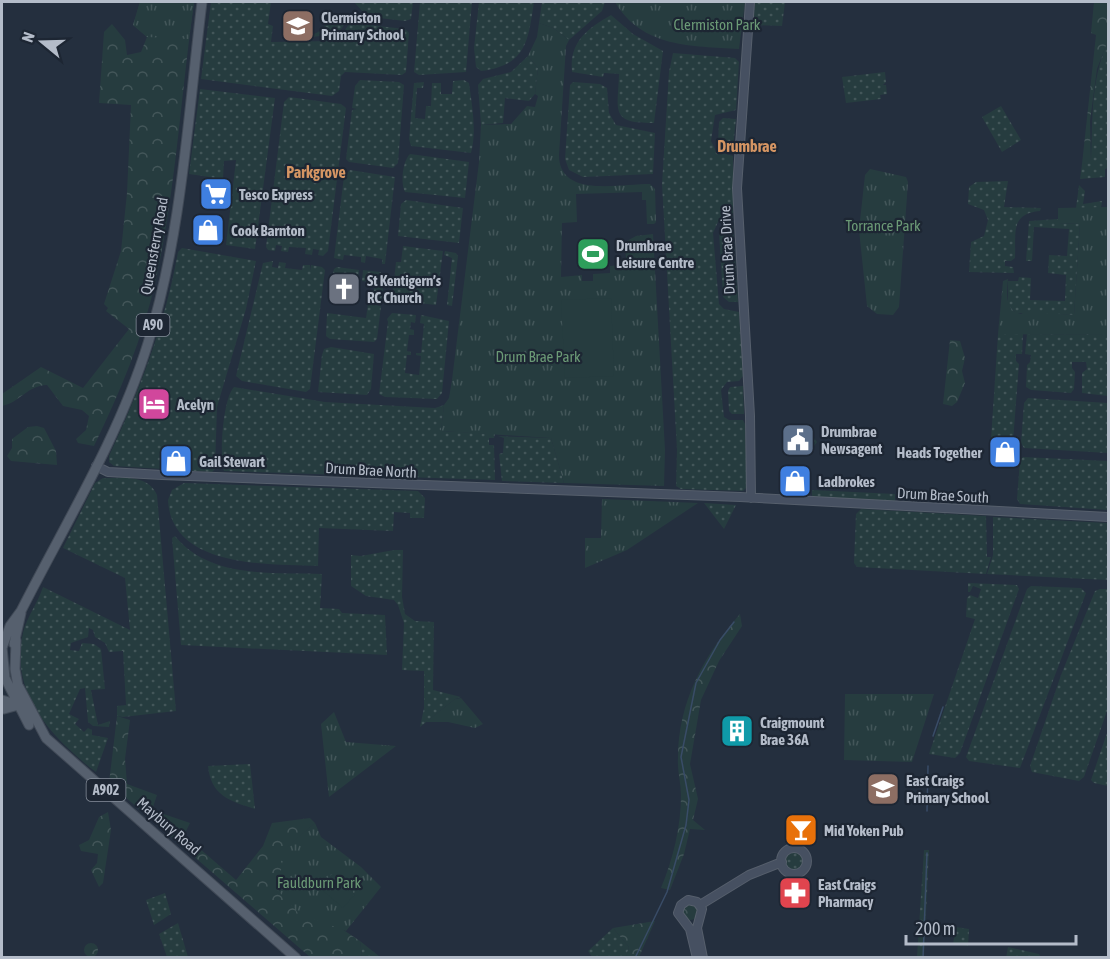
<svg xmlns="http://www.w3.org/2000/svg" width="1110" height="959" viewBox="0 0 1110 959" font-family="'Asap Condensed',sans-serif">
<defs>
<pattern id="grass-dots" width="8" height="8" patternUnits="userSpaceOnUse" patternTransform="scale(1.5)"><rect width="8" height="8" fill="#263c3f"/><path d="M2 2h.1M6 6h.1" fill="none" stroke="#435659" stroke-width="1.8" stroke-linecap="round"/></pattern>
<pattern id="forest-crowns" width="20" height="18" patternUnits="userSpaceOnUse" patternTransform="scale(1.5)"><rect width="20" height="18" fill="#263c3f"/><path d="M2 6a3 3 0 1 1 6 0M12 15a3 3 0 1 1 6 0" fill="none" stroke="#435659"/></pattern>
<pattern id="park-tufts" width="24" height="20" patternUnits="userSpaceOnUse" patternTransform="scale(1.5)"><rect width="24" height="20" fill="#263c3f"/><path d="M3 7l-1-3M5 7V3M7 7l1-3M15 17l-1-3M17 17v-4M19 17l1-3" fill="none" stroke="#435659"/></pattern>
</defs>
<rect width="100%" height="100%" fill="#242f3e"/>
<path fill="url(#grass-dots)" d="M211 2H271L268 24 273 26 271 42 333 41 339 38 352 20 360 24 405 29 409 33 406 72 402 75 345 72 341 76 339 91 332 96 201 79Z
M354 2H413L411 19 405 21 362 16 363 12Z
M420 2H472L466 72 419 75 414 72Z
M479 2H534C528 41 527 65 481 71L476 67 474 48Z
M542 2H605L602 11 569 40 553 28 539 23Z
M755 2H785L782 26 753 25Z
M294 10H299L296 17 299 27 296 31 300 37 293 38 285 33 286 11 294 12Z
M329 15 348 19 338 34 303 38C317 33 325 32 329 15Z
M611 15 633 34 663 51 654 123C609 124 618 110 619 74L604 73 603 77 572 72C569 42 587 29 611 15Z
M1107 42 1108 168 1105 169V177L1080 179 1082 164 1091 162C1093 117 1090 86 1107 42Z
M673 53 735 58 739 62 736 110 715 115 711 141 716 151 733 156V217L718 222 713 233 719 304 724 309 739 312 743 376 739 381 727 382 721 390 724 417 729 420H743L745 424 747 487 743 491 681 489 676 486 677 450 662 184 669 72Z
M528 56 538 68 535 94 529 101 505 98 503 123 481 125 478 85 483 79 511 72Z
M885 72 886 82 883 85H886L887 94 880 95 881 99 846 103 842 77Z
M360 80 399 82 404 85 398 163 393 168 349 162 346 159 352 110 357 109 352 108 355 86Z
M464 80 469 83C472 106 477 131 471 153L411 146 409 139 414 83 424 82 423 88H417L415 118 425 119 426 106H431L432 83H441V94H452L453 81Z
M573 82 600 84 607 88 609 113 616 125 655 133 653 174 583 177 569 170 565 159 570 85Z
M200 89 275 98 255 249 226 245 236 160 224 161 223 179 189 174Z
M289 97 341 104 346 108 328 251 323 256 318 255 319 250 313 249 312 255 305 254 306 248 289 247 288 252 281 251 282 246 276 245 275 251 268 250 266 247 284 102Z
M1001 106 1021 140 1002 152 982 117Z
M723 118 736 119 733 147 721 146 718 142 719 122Z
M410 154 469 162 465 198 405 192C400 183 403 160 410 154Z
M350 170 395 177 385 264H382V259L366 256 365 263 361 262V257L344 255 343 260 334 258 344 176Z
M1008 181 1004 207 1041 208 1040 211C1010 214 1016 232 1015 258L1011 261H1005V266L1013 267 1014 273 969 272 971 242 984 236 988 220 984 210 968 204 969 187 976 182Z
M1079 185 1085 191 1083 204 1102 201 1101 208H1076Z
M406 200 463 208 459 243 398 236 401 204Z
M1058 219V223L1080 224 1074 315 1016 313 1008 305V281H1018L1019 277 1031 278 1030 300 1065 301 1066 275 1048 273 1049 255 1067 256 1069 229 1034 227 1032 261H1026L1029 221Z
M723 226H733L738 302H729L723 297 719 232Z
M403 246 443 251 436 305 392 300 396 262H401Z
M182 248 256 261 246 309 217 407 215 469 212 472 114 466 109 462V456C140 390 165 324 178 252Z
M445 251 456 253 458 256 452 306 447 305 452 258 444 255Z
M273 261 272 267 278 268 279 262 286 263 285 268 302 270 303 265H310V271L311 265 322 267 325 270 310 389 306 392 242 381 236 376 263 263Z
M337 267 359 270 358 280 332 277 334 269Z
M363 270 380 272 384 275 382 300 373 296 375 283 362 281Z
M368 304 381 306 377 339 374 342 330 339 326 336 327 313 366 318Z
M392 313 416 315 415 323 411 322 410 329 414 330V335H409L407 351 411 352V355H407L405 373 419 375 421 356 416 355V353H421L424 324 420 323 421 315 449 321 442 393 437 399 385 397 379 394 388 322 387 319Z
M998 334H1023L1022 354H1016V361L1019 364 1013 441 991 439Z
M1027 334 1108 335V396L1082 393V373L1087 369 1086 362H1072V368L1075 372 1074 389 1071 393 1031 390 1026 387 1027 365 1030 362 1031 355 1025 354Z
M331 347 374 354 371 389 367 395 318 392 322 355 324 349Z
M743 386 744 414H732L729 411 728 391 730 387Z
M234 387 325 402 435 408 444 405 441 431 495 434 494 438H489V445H494L495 480 224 471C219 456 223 398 234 387Z
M1028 398 1108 403V453L1024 448 1021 443 1024 403Z
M811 434 817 442 809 453 806 438Z
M498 436 551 438 564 483 502 481 499 454 503 453 504 438Z
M1023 457 1108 461V510L1020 504 1017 499 1020 460Z
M103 478C123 478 148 474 157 495L176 711 123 717 117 716V706L126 705 123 651 109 652 105 643 95 637 93 630 89 628 88 637 71 643 70 650 79 651 82 643 94 644 101 649 105 689 91 690 98 725 110 721 109 727 93 726 88 722 85 688 80 689 69 714 79 719 75 724 84 732 88 728 92 730V735L108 738 96 772C87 766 79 758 71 751 37 720 12 682 23 633 27 616 38 603 43 587L130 630 125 578 63 548 95 483Z
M184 483 418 491 425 498 424 518H410V513L394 512 393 531 319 528 318 566C271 564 171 569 168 500L172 490Z
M812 490 895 494V502L812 497Z
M704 503 736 505 724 529Z
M861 509 986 516 987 557H991L986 574 857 567 854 563 856 514Z
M993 517 1108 523V580L987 574 993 555Z
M175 536C210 579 272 572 322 574L320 608 339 609 342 613 385 615 387 655 181 645 172 538Z
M394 550H403L402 597 405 614 415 621 434 622 433 690 461 697 455 699 420 727 424 708V671L402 670 404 623 398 605 394 600 366 596 351 586V555L361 556Z
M968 583 1017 585 1019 589 960 753 955 758 929 754 975 619 966 617 967 598 970 595 978 598 981 589 973 586 970 592H968Z
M1031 586 1081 588 1086 593 1020 768 969 761 966 757 1027 589Z
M1100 589H1108V708L1084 777 1079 781 1032 772 1030 766 1061 675 1095 591Z
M1108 730V786L1094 783 1091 780Z
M250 764 255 809C230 801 211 796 208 766Z
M924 850H929L924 957H917Z
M785 861a9 9 0 1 1 18 0a9 9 0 1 1-18 0Z
M165 893 171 914 154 925 146 900Z
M178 923 188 957H167L159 934Z
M956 927 969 929 968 946 953 944Z
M613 928 629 947 626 957H592L588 951Z
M360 941 380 957H362Z
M1008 947 1039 954 1041 958H1006Z"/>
<path fill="url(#forest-crowns)" d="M140 2H194C181 94 176 188 156 279 143 338 120 392 94 446L78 443 76 439 86 430 89 416 82 410 63 406 47 385C26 386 21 402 2 406V394L41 367 83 388 129 329 106 311 108 308 104 304 121 251 127 193 131 105 99 103 104 32 112 24 125 40 127 55 141 52 147 37 133 25Z
M1094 2H1108V40L1097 69 1090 121 1091 163 1082 164 1096 35 1091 33Z
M950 340 960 341 965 358 962 371 965 383 957 402 952 406 943 404Z
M37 426 44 428 56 451 57 465 11 461 7 456 12 448V439L28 427Z
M740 614 742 626 719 661 701 700 690 764 698 799 693 820 705 830 690 829 684 854 670 890 661 888C673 859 681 827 681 795 681 783 677 770 678 758 678 702 704 655 740 614Z
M117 716 130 720 125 759 127 784 157 795 152 810 190 823 184 835 236 880 263 846 272 823 310 818 315 823 278 855 339 927 360 941 362 957H310L109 783Z
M108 812 111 830 103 883 99 887 91 870 97 863 98 854 81 851 79 845 89 840 99 817Z
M682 912a8 8 0 1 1 16 0a8 8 0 1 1-16 0Z
M655 921 639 957H626L629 947 613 928Z
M84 950a7 7 0 1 1 14 0a7 7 0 1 1-14 0Z"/>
<path fill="url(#park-tufts)" d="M140 2H194L189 39 147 37 133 25Z
M615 2H745L739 49C692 46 642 48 615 2Z
M539 23 553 28 569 40 566 46 559 155C559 198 618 184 650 184L655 189 656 222 654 224H647L646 200H642V192L576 194 577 222 562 223 561 277 582 275V281H593V274L610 273V266L621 265 620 259H626L625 242 636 236 653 234 665 450 664 486 564 483 551 438 441 431 444 405 449 398 452 380 479 162 481 125 511 124 527 106 535 107 538 96 535 94 538 68 528 56 537 37Z
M870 169 906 177 908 182 899 307 893 315 877 314 867 306 859 230 865 175Z
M1108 207V335L998 334 1003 281 1008 279C1007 293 1004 310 1021 314L1025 312 1074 315 1080 224 1058 223V208Z
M602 499 698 503 627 550 585 568V538H601Z
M845 694H934L912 762 844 760Z
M461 698 483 724 475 728 448 722H426L455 699Z
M334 712 346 742 396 746 329 797 321 724Z
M315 823 321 837 361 867 381 887 346 931 298 913 274 886 283 865 277 855Z"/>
<path fill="#263c3f" d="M611 298 614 376 565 378 561 300Z
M332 874 355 894 343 908 320 888Z"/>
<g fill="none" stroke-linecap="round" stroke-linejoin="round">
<path stroke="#394c67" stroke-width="1.5" d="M933 736 943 707
M927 811 928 766
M635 958 667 892 686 825 689 800 681 757 696 683 720 640 734 622
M923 958 927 853"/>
<defs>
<path id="secondary" d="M750 2 737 188 750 416 751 498
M96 466 108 472 162 475 740 497 1108 517
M781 861a13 13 0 1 1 26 0a13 13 0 1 1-26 0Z
M700 905 749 875 782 862
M697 958 690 929 678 913 681 905 688 900 697 902 702 909 697 928 703 958"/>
<path id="primary" d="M14 644 21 613
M2 647 5 678 29 725
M2 648 10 626 21 611C65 524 119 437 148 343 182 233 188 115 202 2
M19 687 46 738 296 958
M2 700 19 705
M4 709 15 706 20 698 15 669 16 640"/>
</defs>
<use href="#secondary" stroke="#565f6c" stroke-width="10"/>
<use href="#primary" stroke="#414a57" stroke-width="11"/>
<use href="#secondary" stroke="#465061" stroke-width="8"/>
<use href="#primary" stroke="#56606e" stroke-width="9"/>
</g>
<defs>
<symbol id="school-square" viewBox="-11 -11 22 22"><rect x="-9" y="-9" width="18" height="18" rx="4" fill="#8d6e63" stroke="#1d2633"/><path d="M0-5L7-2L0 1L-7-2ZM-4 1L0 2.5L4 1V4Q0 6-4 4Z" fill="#fff"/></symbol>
<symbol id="supermarket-square" viewBox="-11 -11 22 22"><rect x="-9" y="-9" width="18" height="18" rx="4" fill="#3f7fe0" stroke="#1d2633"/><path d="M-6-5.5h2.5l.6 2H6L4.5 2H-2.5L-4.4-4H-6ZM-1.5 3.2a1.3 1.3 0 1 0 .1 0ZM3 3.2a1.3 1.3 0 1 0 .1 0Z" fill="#fff"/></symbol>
<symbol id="shop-square" viewBox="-11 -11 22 22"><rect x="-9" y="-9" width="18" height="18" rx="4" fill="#3f7fe0" stroke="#1d2633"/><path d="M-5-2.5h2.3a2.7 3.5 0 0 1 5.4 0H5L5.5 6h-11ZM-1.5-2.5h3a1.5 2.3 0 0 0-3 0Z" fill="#fff"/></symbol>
<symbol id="stadium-square" viewBox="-11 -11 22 22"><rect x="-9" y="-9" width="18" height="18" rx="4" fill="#2e9e5b" stroke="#1d2633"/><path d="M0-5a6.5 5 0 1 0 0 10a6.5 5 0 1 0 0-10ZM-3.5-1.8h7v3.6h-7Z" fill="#fff"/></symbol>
<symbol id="church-square" viewBox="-11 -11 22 22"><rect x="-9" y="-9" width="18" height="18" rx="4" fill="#6b7280" stroke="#1d2633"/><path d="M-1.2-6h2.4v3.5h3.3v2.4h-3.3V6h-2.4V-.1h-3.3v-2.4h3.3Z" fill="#fff"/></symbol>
<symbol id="hotel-square" viewBox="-11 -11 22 22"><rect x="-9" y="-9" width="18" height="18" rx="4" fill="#d1479c" stroke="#1d2633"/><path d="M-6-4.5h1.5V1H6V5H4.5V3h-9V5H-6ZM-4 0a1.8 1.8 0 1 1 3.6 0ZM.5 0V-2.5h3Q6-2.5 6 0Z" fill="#fff"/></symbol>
<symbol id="civic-square" viewBox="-11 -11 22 22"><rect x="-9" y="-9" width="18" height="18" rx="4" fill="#5c6f8a" stroke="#1d2633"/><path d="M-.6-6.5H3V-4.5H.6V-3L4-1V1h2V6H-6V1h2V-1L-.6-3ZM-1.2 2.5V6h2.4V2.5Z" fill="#fff"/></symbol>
<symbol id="building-square" viewBox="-11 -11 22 22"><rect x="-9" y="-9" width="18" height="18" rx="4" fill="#0f9aa8" stroke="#1d2633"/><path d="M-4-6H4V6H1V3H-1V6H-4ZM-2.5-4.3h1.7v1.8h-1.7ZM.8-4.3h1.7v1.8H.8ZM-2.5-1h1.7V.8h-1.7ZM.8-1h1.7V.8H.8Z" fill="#fff"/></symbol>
<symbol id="bar-square" viewBox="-11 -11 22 22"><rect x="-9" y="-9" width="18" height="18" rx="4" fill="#e8710a" stroke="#1d2633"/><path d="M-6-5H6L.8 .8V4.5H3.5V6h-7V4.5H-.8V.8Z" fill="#fff"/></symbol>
<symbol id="pharmacy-square" viewBox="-11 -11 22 22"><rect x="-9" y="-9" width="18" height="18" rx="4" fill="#e0444e" stroke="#1d2633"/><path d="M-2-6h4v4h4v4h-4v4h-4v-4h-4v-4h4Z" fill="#fff"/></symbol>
</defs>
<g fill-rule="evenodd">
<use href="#school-square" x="279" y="7" width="38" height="38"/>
<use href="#supermarket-square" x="197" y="175" width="38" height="38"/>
<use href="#shop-square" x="189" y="211" width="38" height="38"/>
<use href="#stadium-square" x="574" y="235" width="38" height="38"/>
<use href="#church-square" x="325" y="270" width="38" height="38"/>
<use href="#hotel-square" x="135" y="385" width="38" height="38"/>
<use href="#civic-square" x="779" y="421" width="38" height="38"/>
<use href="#shop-square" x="986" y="433" width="38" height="38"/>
<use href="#shop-square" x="157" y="442" width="38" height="38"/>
<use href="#shop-square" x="776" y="462" width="38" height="38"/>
<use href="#building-square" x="718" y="712" width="38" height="38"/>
<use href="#school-square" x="864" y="770" width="38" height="38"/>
<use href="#bar-square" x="782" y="811" width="38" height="38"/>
<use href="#pharmacy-square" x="776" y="874" width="38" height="38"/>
</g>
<g text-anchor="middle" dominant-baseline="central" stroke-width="4.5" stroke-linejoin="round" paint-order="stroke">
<g fill="#1d2633" stroke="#878f9c" stroke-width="1.5">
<rect x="136.5" y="314" width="33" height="22" rx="4.5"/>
<rect x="86.5" y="779" width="39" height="22" rx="4.5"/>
</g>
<g font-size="14" font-weight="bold" fill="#b4bcc9">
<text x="153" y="325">A90</text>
<text x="106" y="790">A902</text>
</g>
<g font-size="15" font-weight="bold" fill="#b4bcc9" stroke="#1d2633" text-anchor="start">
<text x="321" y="17">Clermiston<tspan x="321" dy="17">Primary School</tspan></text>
<text x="239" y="194">Tesco Express</text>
<text x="231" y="230">Cook Barnton</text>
<text x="616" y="245">Drumbrae<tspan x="616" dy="17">Leisure Centre</tspan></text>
<text x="367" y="280">St Kentigern’s<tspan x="367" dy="17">RC Church</tspan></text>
<text x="177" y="404">Acelyn</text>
<text x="821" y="431">Drumbrae<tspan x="821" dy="17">Newsagent</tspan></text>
<text x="982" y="452" text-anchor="end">Heads Together</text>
<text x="199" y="461">Gail Stewart</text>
<text x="818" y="481">Ladbrokes</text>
<text x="760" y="722">Craigmount<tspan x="760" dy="17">Brae 36A</tspan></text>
<text x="906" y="780">East Craigs<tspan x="906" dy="17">Primary School</tspan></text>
<text x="824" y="830">Mid Yoken Pub</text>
<text x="818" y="884">East Craigs<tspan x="818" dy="17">Pharmacy</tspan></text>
</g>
<g font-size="15" fill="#6b9a76" stroke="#1d2633">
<text x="717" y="24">Clermiston Park</text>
<text x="883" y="225">Torrance Park</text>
<text x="538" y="356">Drum Brae Park</text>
<text x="319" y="882">Fauldburn Park</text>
</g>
<g font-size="15" fill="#b4bcc9" stroke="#1d2633">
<text transform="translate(154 246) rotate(-80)">Queensferry Road</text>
<text transform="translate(727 250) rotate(-93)">Drum Brae Drive</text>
<text transform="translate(371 470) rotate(3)">Drum Brae North</text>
<text transform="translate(943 495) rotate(3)">Drum Brae South</text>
<text transform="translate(169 826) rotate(41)">Maybury Road</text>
</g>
<g font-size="16" font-weight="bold" fill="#d59563" stroke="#1d2633">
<text x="747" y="146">Drumbrae</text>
<text x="316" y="172">Parkgrove</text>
</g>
</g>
<rect width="1110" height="959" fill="none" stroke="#b4bcc9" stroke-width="6"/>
<g transform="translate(42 42) rotate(289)" stroke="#1d2633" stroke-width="4.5" paint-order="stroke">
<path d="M0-4.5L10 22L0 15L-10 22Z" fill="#b4bcc9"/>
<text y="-9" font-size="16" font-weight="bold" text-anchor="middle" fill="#b4bcc9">N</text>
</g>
<path d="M906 935v9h170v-9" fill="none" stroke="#b4bcc9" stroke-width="3"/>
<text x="915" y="935" font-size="18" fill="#b4bcc9" stroke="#1d2633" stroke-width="4.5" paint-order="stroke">200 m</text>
</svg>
